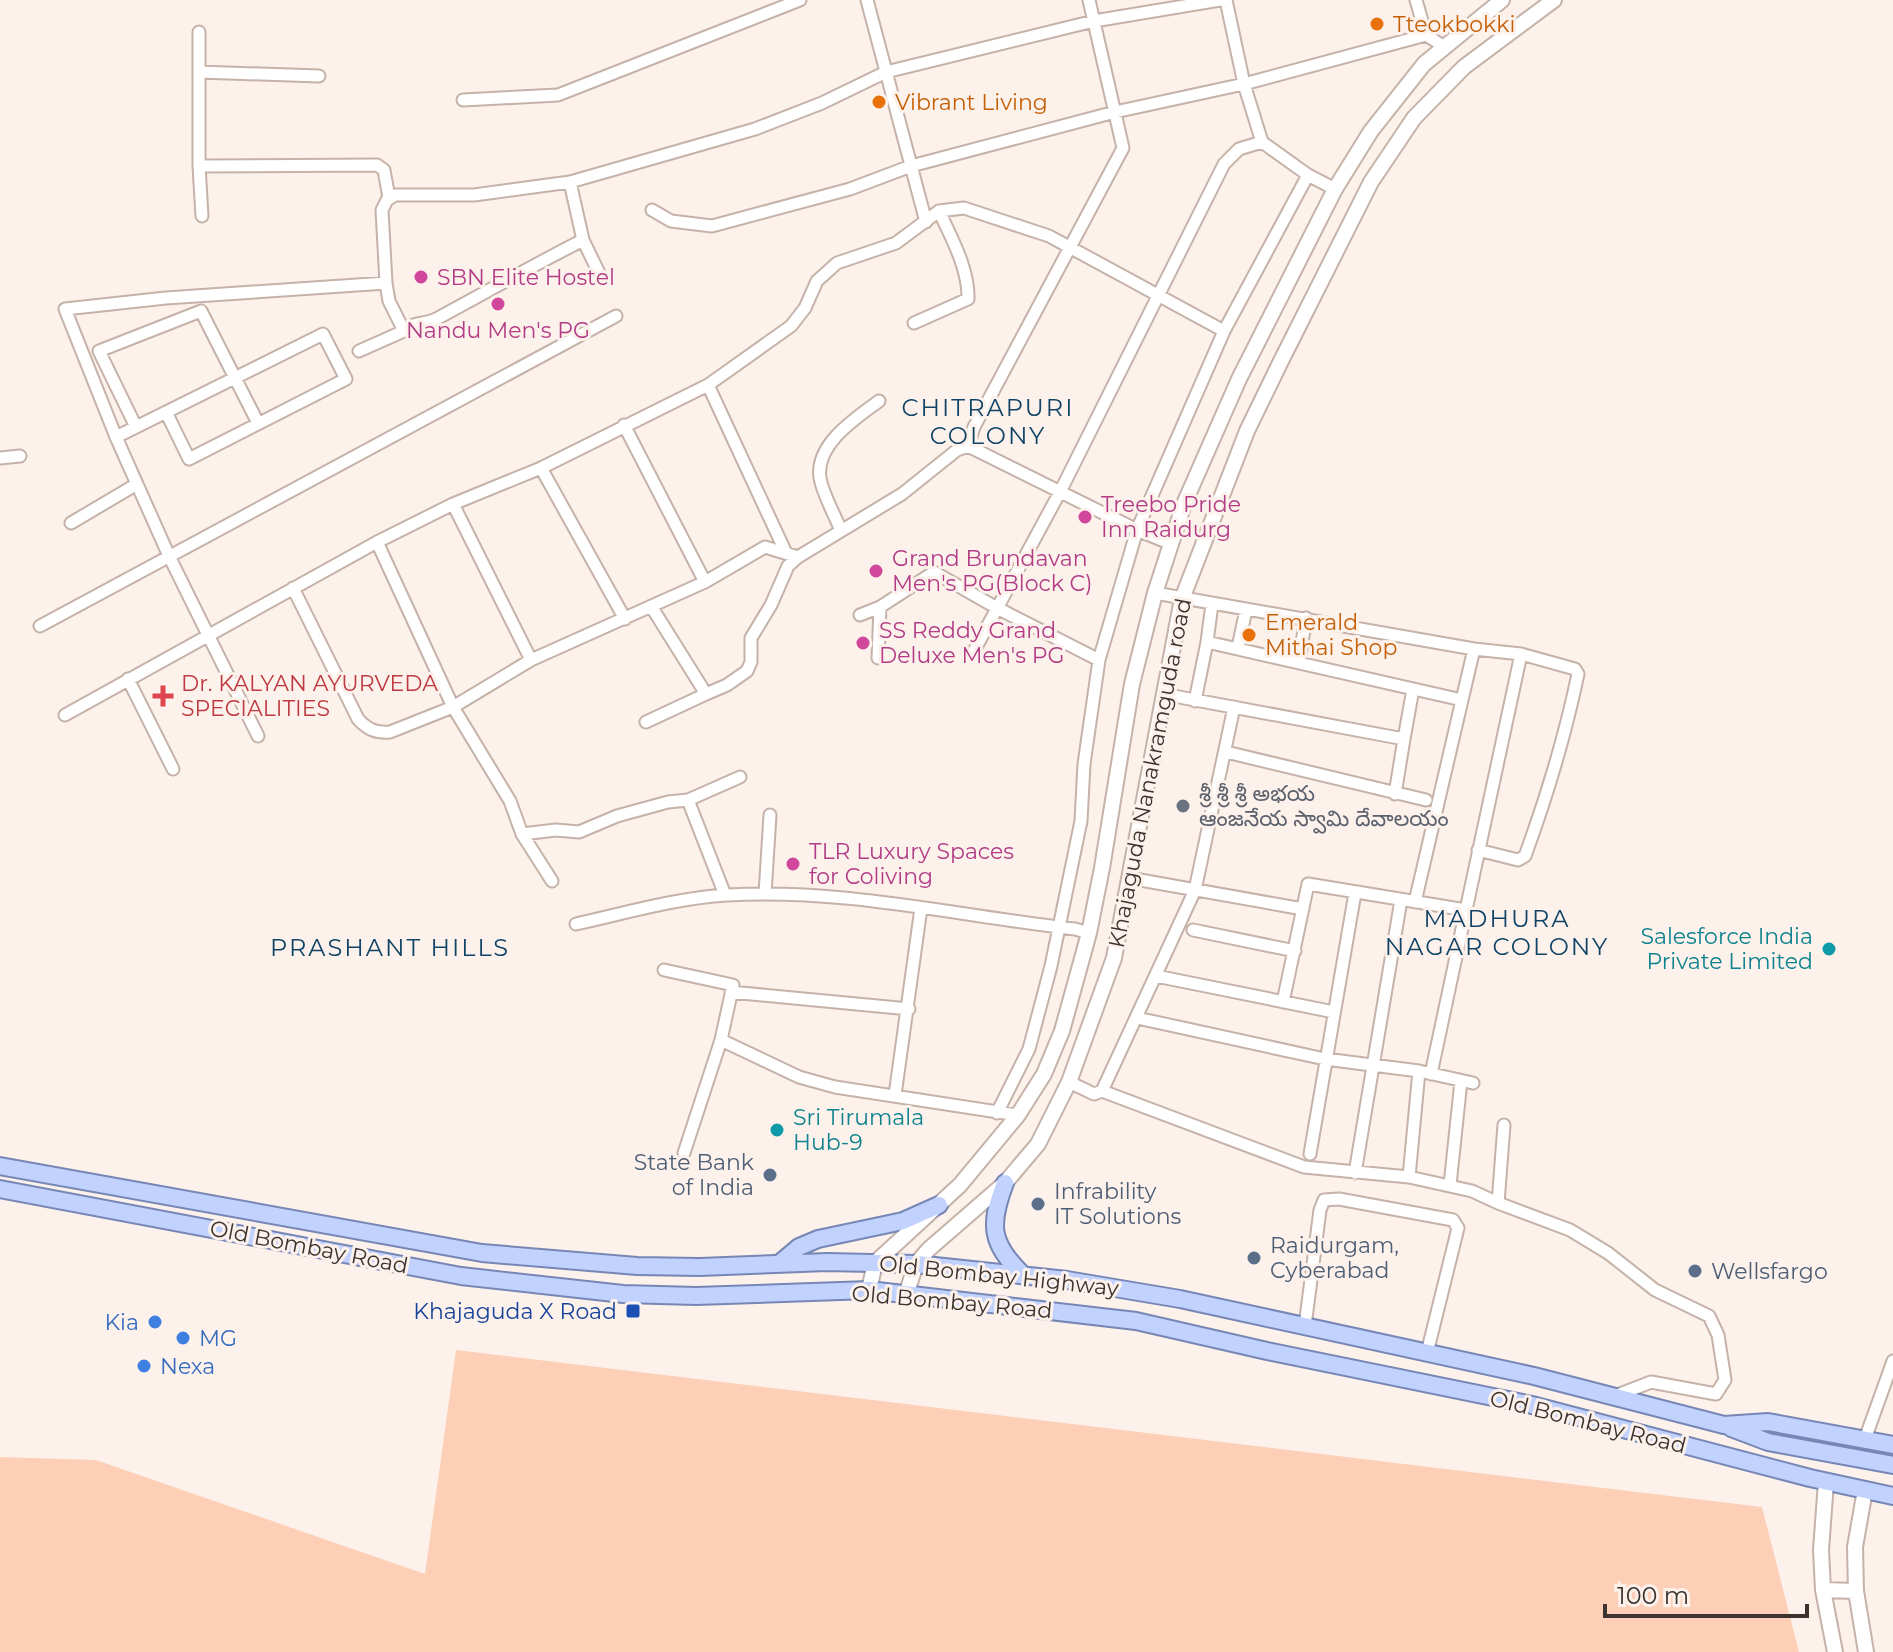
<svg xmlns="http://www.w3.org/2000/svg" width="1893" height="1652" viewBox="0 0 1893 1652" font-family="Montserrat,'Noto Sans Telugu',sans-serif">
<rect width="100%" height="100%" fill="#fdf1eb"/>
<path fill="#fecfb7" d="M456 1350 1762 1507 1799 1652H0V1457L96 1460 425 1574Z"/>
<g fill="none" stroke-linecap="round" stroke-linejoin="round">
<defs>
<path id="street" d="M867 0 926 222
M1226 0 1244 84 1262 142 1308 175 1335 189
M1416 0 1426 35
M199 32V72
M319 76 199 72V166L377 165 384 170 389 198
M463 100 558 95 800 0
M199 166 202 216
M570 182 583 240 599 273
M652 210 671 221 712 226 850 189 911 166 1115 112 1244 84 1426 35 1443 46
M583 240C534 265 486 292 438 318 426 325 414 321 404 331L389 301 386 283 382 210 387 200 395 195H474L570 182 755 129 822 103 886 72 1094 21 1220 0
M914 323 968 299C969 269 951 237 939 211
M359 351 404 331
M708 385 786 553
M624 425 705 582
M136 427 99 351 201 311 258 423
M116 437 323 334 346 379 189 459 166 412
M968 446 974 427 1123 148 1089 0
M0 458 20 456
M541 468 625 619
M453 504 531 660
M71 523 137 484
M841 531C835 515 823 495 820 478 815 444 856 418 879 401
M293 588 358 719C368 730 376 733 390 732L453 707 377 542
M1155 593 1474 649 1521 654 1575 669 1578 674C1565 736 1547 796 1525 856L1518 860 1478 850
M651 606 706 694 727 685 747 671 751 662V638L771 605 788 566 798 557
M860 615 880 607 934 572 997 608 1099 660
M40 626 616 316
M1207 642 1212 604
M1238 647 1246 610
M974 651 1061 490 1224 164 1239 149 1262 142
M878 658 880 607
M1299 661 1306 618
M128 679 173 769
M1163 694 1404 739 1413 689
M1195 701 1207 642 1462 700 1474 649
M65 715 377 542 453 504 541 468 708 385 791 326 805 308 817 281 837 263 896 243 939 211 964 208 1049 236 1224 331
M646 722 706 694
M258 736 169 556 116 437 65 309 166 298 386 283
M1226 752 1426 800
M1395 794 1404 739
M688 800 740 777
M522 834 556 830 579 832 617 816 668 802 688 800 725 895
M1129 878 1303 909
M552 881 522 834 510 801 453 707 531 660 705 582 765 547 798 557 902 494 957 450 968 446 1137 530 1169 543
M765 894 770 815
M1415 902 1462 700
M576 924C626 913 676 898 727 895 843 888 959 916 1075 929L1089 933
M1193 930 1295 951
M664 970 733 985 721 1040 684 1153
M1156 976 1334 1012
M731 992 909 1009
M1283 1002 1308 884 1466 910 1521 654
M1137 1018 1325 1059 1419 1071 1473 1083
M721 1040 799 1077 835 1087 1018 1115
M1431 1074 1466 910
M1069 1082 1094 1094 1102 1091 1195 890 1234 707
M1102 1091 1304 1167 1409 1177 1472 1191 1498 1203 1504 1125
M895 1095 921 908
M997 1113 1029 1049 1051 966 1081 821 1084 764 1099 660 1137 530 1224 331 1308 175
M1310 1154 1355 893
M1355 1173 1401 900
M1409 1177 1419 1071
M1450 1185 1461 1081
M1498 1203 1570 1230 1608 1253 1655 1290 1709 1316 1718 1335 1725 1380 1716 1394 1651 1382 1615 1396
M1305 1326 1320 1210 1324 1200 1339 1199 1453 1220 1458 1228 1427 1353
M1865 1439 1893 1361"/>
<path id="secondary" d="M869 1290 875 1263 960 1185 1018 1115 1044 1074 1062 1031 1089 933 1102 868 1132 684 1155 593 1184 504 1239 379 1335 189 1371 131 1424 64 1502 0
M906 1295 916 1264 929 1249 1005 1183 1038 1144 1069 1082 1114 958 1182 599 1247 431 1280 363 1371 182 1414 118 1464 67 1554 0
M1826 1482 1821 1550 1823 1590 1835 1652
M1865 1490 1855 1547 1856 1591 1866 1652
M1823 1590 1856 1591"/>
<path id="primary" d="M0 1166 482 1253 637 1266 700 1267 827 1262 916 1264 1067 1280 1180 1299 1534 1376 1724 1425 1768 1422 1893 1445
M1005 1183C989 1225 990 1243 1023 1275
M0 1189 461 1276 623 1294 696 1296 869 1290 1136 1321 1267 1351 1532 1405 1810 1478 1893 1496
M780 1263 799 1247 818 1239 903 1221 939 1205
M1731 1428 1768 1442 1893 1465"/>
</defs>
<use href="#street" stroke="#c5b2a8" stroke-width="15"/>
<use href="#secondary" stroke="#c5b2a8" stroke-width="18"/>
<use href="#primary" stroke="#7787b5" stroke-width="20"/>
<use href="#street" stroke="#fff" stroke-width="11"/>
<use href="#secondary" stroke="#fff" stroke-width="14"/>
<use href="#primary" stroke="#c1d2fe" stroke-width="16"/>
</g>
<g fill="#e8710a" stroke="#fdf1eb" stroke-width="3">
<circle cx="1377" cy="24" r="8"/>
<circle cx="879" cy="102" r="8"/>
<circle cx="1249" cy="635" r="8"/>
</g>
<g fill="#d1479c" stroke="#fdf1eb" stroke-width="3">
<circle cx="421" cy="277" r="8"/>
<circle cx="498" cy="304" r="8"/>
<circle cx="1085" cy="517" r="8"/>
<circle cx="876" cy="571" r="8"/>
<circle cx="863" cy="643" r="8"/>
<circle cx="793" cy="864" r="8"/>
</g>
<path fill="#e0444e" stroke="#fdf1eb" stroke-width="3" d="M159 684h8v8h8v8h-8v8h-8v-8h-8v-8h8z"/>
<circle fill="#6b7280" stroke="#fdf1eb" stroke-width="3" cx="1183" cy="806" r="8"/>
<g fill="#0f9aa8" stroke="#fdf1eb" stroke-width="3">
<circle cx="1829" cy="949" r="8"/>
<circle cx="777" cy="1130" r="8"/>
</g>
<g fill="#5c6f8a" stroke="#fdf1eb" stroke-width="3">
<circle cx="770" cy="1175" r="8"/>
<circle cx="1038" cy="1204" r="8"/>
<circle cx="1254" cy="1258" r="8"/>
<circle cx="1695" cy="1271" r="8"/>
</g>
<rect fill="#1a4fb4" stroke="#fdf1eb" stroke-width="3" x="625" y="1303" width="16" height="16" rx="4"/>
<g fill="#3f7fe0" stroke="#fdf1eb" stroke-width="3">
<circle cx="155" cy="1322" r="8"/>
<circle cx="183" cy="1338" r="8"/>
<circle cx="144" cy="1366" r="8"/>
</g>
<g text-anchor="middle" dominant-baseline="central" stroke-width="6" stroke-linejoin="round" paint-order="stroke">
<g font-size="22" fill="#c56008" stroke="#fdf1eb" text-anchor="start">
<text x="1393" y="24">Tteokbokki</text>
<text x="895" y="102">Vibrant Living</text>
<text x="1265" y="622">Emerald<tspan x="1265" dy="25">Mithai Shop</tspan></text>
</g>
<g font-size="22" fill="#b23c85" stroke="#fdf1eb" text-anchor="start">
<text x="437" y="277">SBN Elite Hostel</text>
<text x="498" y="330" text-anchor="middle">Nandu Men's PG</text>
<text x="1101" y="504">Treebo Pride<tspan x="1101" dy="25">Inn Raidurg</tspan></text>
<text x="892" y="558">Grand Brundavan<tspan x="892" dy="25">Men's PG(Block C)</tspan></text>
<text x="879" y="630">SS Reddy Grand<tspan x="879" dy="25">Deluxe Men's PG</tspan></text>
<text x="809" y="851">TLR Luxury Spaces<tspan x="809" dy="25">for Coliving</tspan></text>
</g>
<g font-size="22" fill="#be3a42" stroke="#fdf1eb" text-anchor="start">
<text x="181" y="683">Dr. KALYAN AYURVEDA<tspan x="181" dy="25">SPECIALITIES</tspan></text>
</g>
<g font-size="22" fill="#3b332f" stroke="#fdf1eb">
<text transform="translate(1150 773) rotate(-79)">Khajaguda Nanakramguda road</text>
<text transform="translate(309 1247) rotate(11)">Old Bombay Road</text>
<text transform="translate(999 1276) rotate(6)">Old Bombay Highway</text>
<text transform="translate(952 1302) rotate(5)">Old Bombay Road</text>
<text transform="translate(1588 1422) rotate(14)">Old Bombay Road</text>
</g>
<g font-size="22" fill="#5b616d" stroke="#fdf1eb" text-anchor="start">
<text x="1199" y="793">శ్రీ శ్రీ శ్రీ అభయ<tspan x="1199" dy="25">ఆంజనేయ స్వామి దేవాలయం</tspan></text>
</g>
<g font-size="22" fill="#0d838f" stroke="#fdf1eb" text-anchor="end">
<text x="1813" y="936">Salesforce India<tspan x="1813" dy="25">Private Limited</tspan></text>
<text x="793" y="1117" text-anchor="start">Sri Tirumala<tspan x="793" dy="25">Hub-9</tspan></text>
</g>
<g font-size="22" fill="#4e5e75" stroke="#fdf1eb" text-anchor="start">
<text x="754" y="1162" text-anchor="end">State Bank<tspan x="754" dy="25">of India</tspan></text>
<text x="1054" y="1191">Infrability<tspan x="1054" dy="25">IT Solutions</tspan></text>
<text x="1270" y="1245">Raidurgam,<tspan x="1270" dy="25">Cyberabad</tspan></text>
<text x="1711" y="1271">Wellsfargo</text>
</g>
<g font-size="22" fill="#164399" stroke="#fdf1eb" text-anchor="end">
<text x="617" y="1311">Khajaguda X Road</text>
</g>
<g font-size="22" fill="#366cbe" stroke="#fdf1eb" text-anchor="start">
<text x="139" y="1322" text-anchor="end">Kia</text>
<text x="199" y="1338">MG</text>
<text x="160" y="1366">Nexa</text>
</g>
<g font-size="24" letter-spacing="2" fill="#104467" stroke="#fdf1eb">
<text x="988" y="407">CHITRAPURI<tspan x="988" dy="28">COLONY</tspan></text>
<text x="1497" y="918">MADHURA<tspan x="1497" dy="28">NAGAR COLONY</tspan></text>
<text x="390" y="947">PRASHANT HILLS</text>
</g>
</g>
<path d="M1605 1604v12h202v-12" fill="none" stroke="#3b332f" stroke-width="4"/>
<text x="1617" y="1604" font-size="24" fill="#3b332f" stroke="#fdf1eb" stroke-width="6" paint-order="stroke">100 m</text>
</svg>
